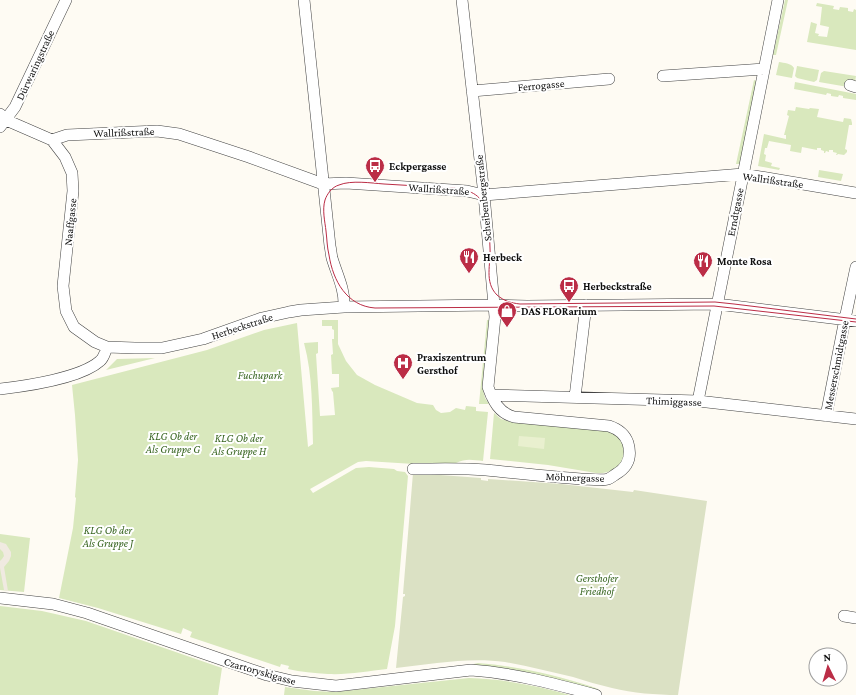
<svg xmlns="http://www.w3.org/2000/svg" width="856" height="695" viewBox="0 0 856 695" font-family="'Crimson Pro',serif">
<rect width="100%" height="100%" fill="#fefbf3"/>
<path fill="#d9e8bd" d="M785 0H788L776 55H773Z
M817 3 834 6 833 9 839 10 840 7 848 8V11L853 12 854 9 856 10V50L807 42 811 22 817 24 815 33 819 34 818 36 827 37 829 27 820 25 822 7 816 6Z
M779 62C784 63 791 63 794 68L792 78 776 75Z
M797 66 819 70 817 80 814 82 797 78 795 76Z
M824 71 856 76 855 82 848 87 819 82 821 73Z
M754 80 757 81 740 164H736Z
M795 82 856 94V100L843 98V96L839 95 838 97 831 96V94L827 93 826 95 821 94 794 89Z
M796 107 809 109 810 108 819 109 817 117 843 122 844 118 851 119 852 123V125H849L845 149 847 150V152L844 155 838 154 837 155H836L837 153 833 152V150H829V152L826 151 825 153H824V151L821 150V148H817V150L802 147 801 153 790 151 791 145 769 141 767 148H765L764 154 766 155 765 161 772 163 771 166 780 168 779 170 758 166 764 134 786 139V135H784L789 116 787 115 788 110 795 111Z
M819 170 843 174 841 181 818 177Z
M322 320H338V344L346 361 357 375 375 385 417 403 433 405 436 410 441 413 450 412 456 408 465 410 466 406 476 407V411L488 412 483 461C473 460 466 458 456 463L414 464 366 461 358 462 310 489 313 493 356 468 369 467 394 469 397 471 405 472 408 476 395 626 387 669C368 671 348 675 328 674 314 673 301 672 288 669L289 666 281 664 280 667 190 637 192 632 183 628 181 634 98 608 59 598 73 528 76 498 75 497 78 460 75 415 72 385 207 350 264 330 297 323 308 447 313 444C312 410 313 376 304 343L318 342V353L316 354 320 416 335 415 333 392 332 391 331 388 339 387V374H332L331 355 333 354 332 339H334V330L332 329V326H322Z
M487 320H489L483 390 485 398 489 404H479Z
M155 358 106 370 117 359Z
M494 413 501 419 511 422 579 428 607 429 622 439 625 454 622 461 618 467 611 471 603 473H596L548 465 490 459Z
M0 534 30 538 24 592 0 590Z
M0 606 42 611 86 621 222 668 218 695H0Z
M478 663C517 666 556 675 593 687L598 689 597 691 474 667V664Z
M469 678C504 679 538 686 570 695H284L285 687 314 691 335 692Z"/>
<path fill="#dbe1c4" d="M413 473 481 478V480L488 481V479L561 484 633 492 634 490 707 501 678 695C656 695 633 693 612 688 599 685 586 681 573 677 551 672 528 666 505 662 469 657 432 664 396 668L403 597 405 596V594H403Z"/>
<path fill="#e9f0cf" d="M519 436 545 438 544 449 518 446Z"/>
<path fill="#f0eae1" d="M0 542 6 544 11 552V556L9 561 4 567 8 591 4 590 0 568V561L2 559 4 556 3 552 0 549Z"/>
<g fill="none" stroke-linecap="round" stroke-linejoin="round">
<defs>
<path id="minor" d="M304 0 330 246C331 250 331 254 332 258 337 275 345 289 344 307
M663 76 764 69
M850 85 856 87
M472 91 609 79
M0 114 6 120 52 140 65 157 72 173 73 191 63 286 66 311 74 327 95 342 107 347 135 348H162L203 339 262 318 289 312 301 310 344 307 494 305 527 306 717 304 856 321
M0 127 15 107 66 0
M52 140 67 135 157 131 179 134 249 157 323 184 346 183 467 191 484 195 743 174 856 193
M0 389C26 386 81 378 100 361 104 358 105 352 107 347
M491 395 698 401 856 419
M575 397 586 305
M698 401 778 0
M826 416 845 319 856 267
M413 469C437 469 462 468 486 470 518 473 549 477 581 479 587 479 603 481 608 479 611 478 613 476 616 474 628 467 632 457 628 443 625 434 618 429 609 426L514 417C499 413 493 401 488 387L495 317 494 305 484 195 462 0
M0 598 53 604 87 613 229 662 267 675 292 681 336 686 471 670C514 673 555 684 596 695
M844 616 856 618"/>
</defs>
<use href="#minor" stroke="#434343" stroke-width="12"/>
<use href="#minor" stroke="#fff" stroke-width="11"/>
<path stroke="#bb2d46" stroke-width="1" d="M856 319 734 304 715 302 520 304C511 303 504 301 497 295 484 282 491 264 490 248 490 236 488 223 486 211 481 193 469 190 452 188 429 187 407 185 384 184 371 183 351 180 339 185 332 187 327 194 325 200 322 210 325 222 326 231 327 239 327 247 329 255 333 281 347 306 375 308L714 306 856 322"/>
</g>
<defs>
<symbol id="bus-pin" viewBox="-11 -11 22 30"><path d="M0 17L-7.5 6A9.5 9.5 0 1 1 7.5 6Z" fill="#bb2d46" stroke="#fff"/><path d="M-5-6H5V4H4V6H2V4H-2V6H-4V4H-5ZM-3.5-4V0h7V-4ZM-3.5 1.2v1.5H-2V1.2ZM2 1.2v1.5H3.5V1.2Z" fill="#fff"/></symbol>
<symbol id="restaurant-pin" viewBox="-11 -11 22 30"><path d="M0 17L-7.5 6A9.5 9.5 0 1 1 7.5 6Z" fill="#bb2d46" stroke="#fff"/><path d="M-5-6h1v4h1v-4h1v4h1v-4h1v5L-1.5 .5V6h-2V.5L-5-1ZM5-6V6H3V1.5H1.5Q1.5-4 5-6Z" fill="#fff"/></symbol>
<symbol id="shop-pin" viewBox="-11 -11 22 30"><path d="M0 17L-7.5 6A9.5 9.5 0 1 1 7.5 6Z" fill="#bb2d46" stroke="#fff"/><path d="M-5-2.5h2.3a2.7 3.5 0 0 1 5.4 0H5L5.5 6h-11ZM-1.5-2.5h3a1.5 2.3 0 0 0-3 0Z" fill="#fff"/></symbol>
<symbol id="hospital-pin" viewBox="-11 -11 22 30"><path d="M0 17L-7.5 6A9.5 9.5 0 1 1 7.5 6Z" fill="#bb2d46" stroke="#fff"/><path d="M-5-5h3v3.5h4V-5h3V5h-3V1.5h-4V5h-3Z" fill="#fff"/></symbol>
</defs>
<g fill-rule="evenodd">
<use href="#bus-pin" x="364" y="155" width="22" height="30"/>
<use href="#restaurant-pin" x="458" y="246" width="22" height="30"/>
<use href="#restaurant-pin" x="692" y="250" width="22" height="30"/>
<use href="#bus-pin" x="558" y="275" width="22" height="30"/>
<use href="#shop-pin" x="496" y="300" width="22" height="30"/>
<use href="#hospital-pin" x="392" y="352" width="22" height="30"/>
</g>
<g text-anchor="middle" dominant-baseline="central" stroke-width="4" stroke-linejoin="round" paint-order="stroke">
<g font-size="11" fill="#101010" stroke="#fff">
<text transform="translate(35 65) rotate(-65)">Dürwaringstraße</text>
<text transform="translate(541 85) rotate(-5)">Ferrogasse</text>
<text transform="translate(124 132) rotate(-2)">Wallrißstraße</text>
<text transform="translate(773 180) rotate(8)">Wallrißstraße</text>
<text transform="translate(439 189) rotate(4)">Wallrißstraße</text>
<text transform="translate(483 198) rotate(-96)">Scheibenbergstraße</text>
<text transform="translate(735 212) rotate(-79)">Erndtgasse</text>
<text transform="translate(70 222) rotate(-84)">Naaffgasse</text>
<text transform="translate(242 326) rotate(-18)">Herbeckstraße</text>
<text transform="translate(836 365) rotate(-79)">Messerschmidtgasse</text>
<text transform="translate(674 401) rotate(2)">Thimiggasse</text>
<text transform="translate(575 477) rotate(2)">Möhnergasse</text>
<text transform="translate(260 671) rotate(16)">Czartoryskigasse</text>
</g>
<g font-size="11" font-weight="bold" fill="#101010" stroke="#fff" text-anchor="start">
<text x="389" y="166">Eckpergasse</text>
<text x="483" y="257">Herbeck</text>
<text x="717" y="261">Monte Rosa</text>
<text x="583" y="286">Herbeckstraße</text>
<text x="521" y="311">DAS FLORarium</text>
<text x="417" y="357">Praxiszentrum<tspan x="417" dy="13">Gersthof</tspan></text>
</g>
<g font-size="11" font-style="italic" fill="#396622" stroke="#fff">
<text x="260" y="375">Fuchupark</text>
<text x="173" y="436">KLG Ob der<tspan x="173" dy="13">Als Gruppe G</tspan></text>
<text x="239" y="438">KLG Ob der<tspan x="239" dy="13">Als Gruppe H</tspan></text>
<text x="108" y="530">KLG Ob der<tspan x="108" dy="13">Als Gruppe J</tspan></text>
<text x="597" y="578">Gersthofer<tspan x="597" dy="13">Friedhof</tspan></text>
</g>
</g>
<g transform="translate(828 667) rotate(355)"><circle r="19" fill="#ffffff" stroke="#9f9f9f"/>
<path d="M0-3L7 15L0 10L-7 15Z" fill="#bb2d46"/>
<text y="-6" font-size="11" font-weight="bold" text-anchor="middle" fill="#101010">N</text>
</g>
</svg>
